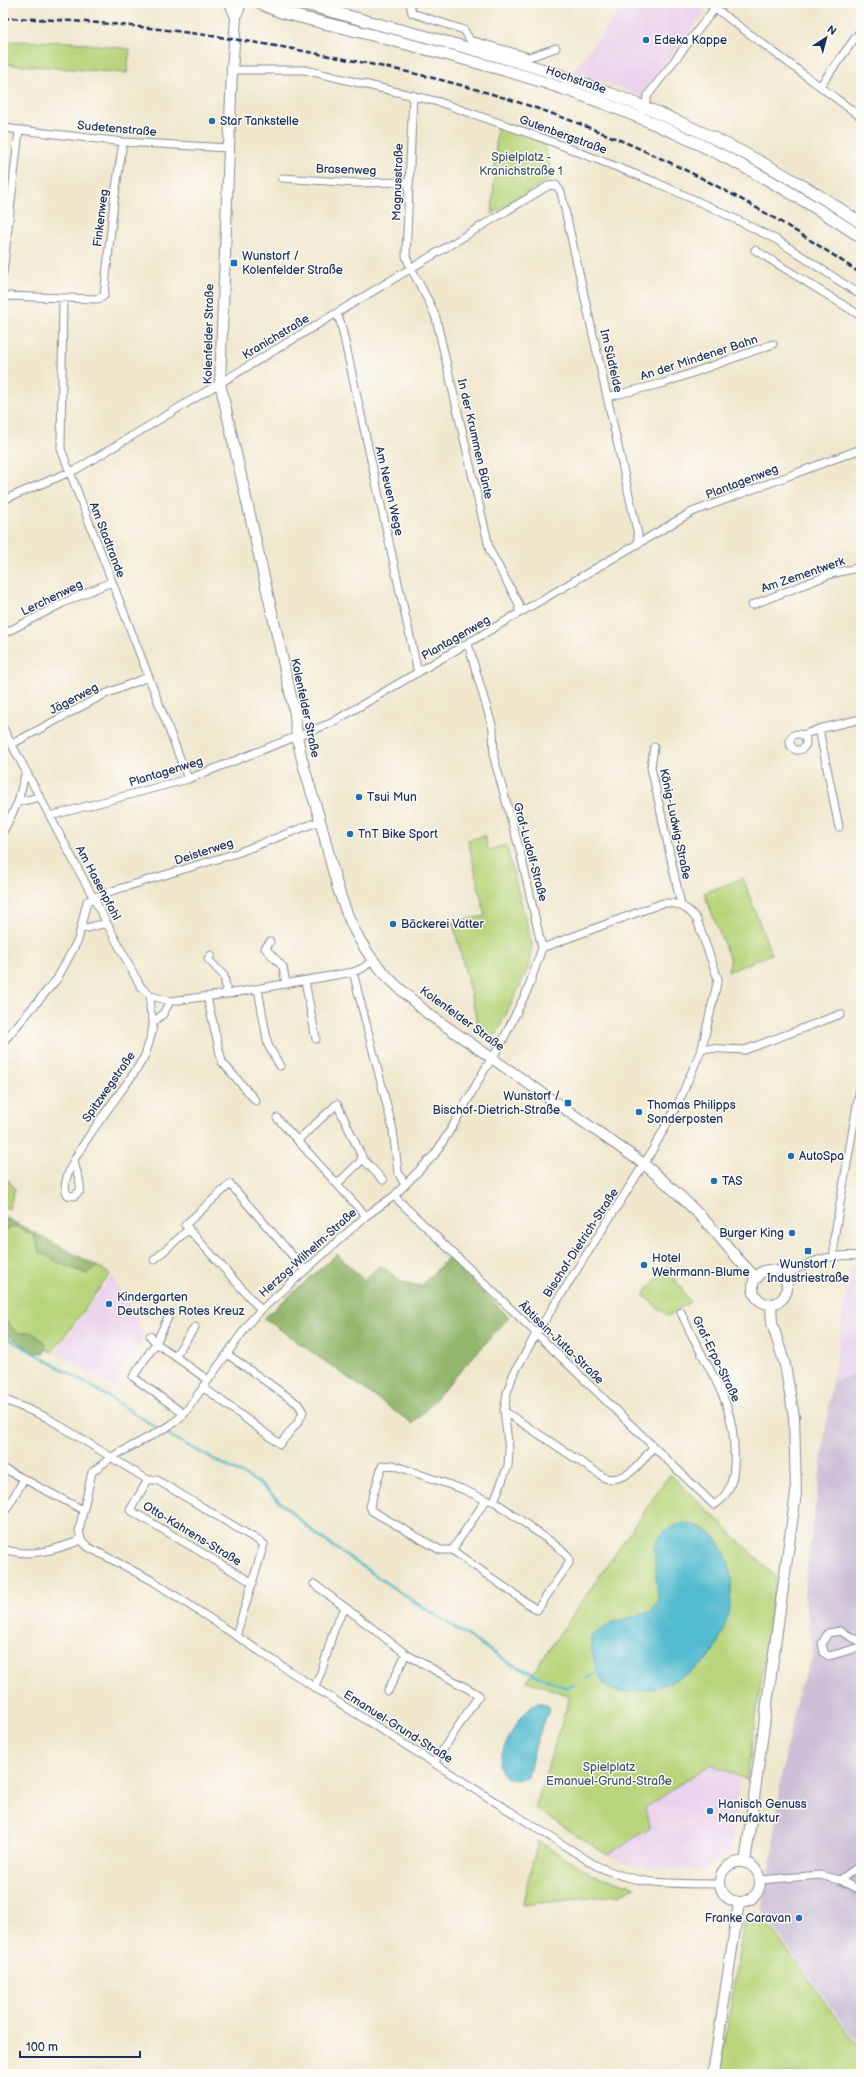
<svg xmlns="http://www.w3.org/2000/svg" width="864" height="2077" viewBox="0 0 864 2077" font-family="'Balsamiq Sans',sans-serif">
<rect width="100%" height="100%" fill="#fdfcf7"/>
<filter id="ink" filterUnits="userSpaceOnUse"><feTurbulence type="fractalNoise" baseFrequency=".025" numOctaves="2"/><feDisplacementMap in="SourceGraphic" scale="8" xChannelSelector="R" yChannelSelector="G"/><feConvolveMatrix kernelMatrix="1 2 1 2 8 2 1 2 1" color-interpolation-filters="sRGB"/></filter>
<filter id="wash" filterUnits="userSpaceOnUse"><feTurbulence type="fractalNoise" baseFrequency=".012" numOctaves="4" result="noise"/><feDisplacementMap in="SourceGraphic" scale="16" xChannelSelector="R" yChannelSelector="G"/><feGaussianBlur stdDeviation="0.9" result="paint"/><feColorMatrix in="noise" values="0 0 0 0 0 0 0 0 0 0 0 0 0 0 0 0 0 1.4 0 .05"/><feComposite in="paint" operator="in"/></filter>
<g filter="url(#wash)">
<rect width="100%" height="100%" fill="#f0e7cd"/>
<path fill="#ead1ec" d="M625 3H694L705 12 641 96 574 70Z
M861 1246V1372L832 1382 850 1273Z
M112 1275 144 1333 141 1344 120 1374 117 1388 55 1353Z
M711 1764 740 1777 731 1852 705 1869 666 1870 630 1865 607 1855 650 1828 644 1808Z"/>
<path fill="#cabfd6" d="M861 1372V2047L761 1911 771 1864 782 1771 799 1689 813 1657 804 1592 832 1382Z"/>
<path fill="#b8d57b" stroke="#6a826c" d="M3 41 71 42 130 49 127 73 3 64Z
M497 125 536 138 545 146 552 177 492 214Z
M485 836 488 850 506 845 532 944 528 969 496 1035 485 1036 480 1033 453 922 485 916 468 840Z
M743 878 771 954 728 972 730 960 704 893Z
M8 1180 15 1190 9 1209 3 1206V1184Z
M17 1226 34 1236 39 1251 87 1274 97 1266 110 1274 53 1352 45 1349 46 1343 18 1333 3 1319V1230Z
M667 1266 690 1302 668 1316 643 1295Z
M670 1474 776 1577 747 1780 711 1764 645 1808 650 1828 607 1855 535 1808 570 1696 527 1681Z
M538 1841 591 1874 636 1887 618 1895 522 1905Z
M762 1916 861 2050V2074H720L744 1920 760 1918Z"/>
<path fill="#92b66b" stroke="#567264" d="M3 1216 97 1266 87 1274 59 1263 39 1251 34 1236 17 1226 3 1230Z
M337 1254 364 1280 380 1265 402 1282 421 1286 449 1257 509 1317 413 1424 264 1318Z
M3 1319 18 1333 31 1332 46 1343 44 1353 34 1352 3 1332Z"/>
<path fill="#52bbcf" stroke="#367596" d="M681 1523C706 1525 718 1534 727 1559 738 1589 727 1641 703 1663 686 1679 633 1701 610 1689 601 1684 598 1672 595 1663 593 1654 590 1646 591 1636L613 1622 650 1612 658 1601 654 1550C657 1534 667 1529 681 1523Z
M538 1702 547 1704 550 1708 537 1740 528 1776C517 1784 498 1779 499 1763 500 1752 519 1716 528 1709 530 1706 535 1704 538 1702Z"/>
<g fill="none" stroke-linecap="round" stroke-linejoin="round">
<path stroke="#52bbcf" stroke-width="2.5" d="M3 1336 82 1380 168 1435 259 1483 317 1535 395 1589 511 1664 566 1688 573 1685
M586 1679 598 1672"/>
</g>
</g>
<g filter="url(#ink)">
<g fill="none" stroke-linecap="round" stroke-linejoin="round">
<defs>
<path id="street" d="M410 3 412 13 464 30 470 40 529 57 556 48
M708 3 861 117
M232 70H305L439 102 545 139 655 182 719 211 777 240 861 295
M820 86 861 30
M413 95 406 256C414 278 428 296 436 318L490 551 519 604V613
M643 110 648 95 715 8
M3 128 123 142 229 148
M282 178 357 183 409 182
M755 250 861 316
M3 273 19 130
M3 296 98 299 104 296 114 201 123 142
M63 298 61 449 188 779
M337 314 341 324 418 673
M607 397 664 383 773 344
M3 500 77 469 548 186 556 185 561 192 638 535V543
M752 605 831 574 861 567
M3 634 63 603 111 582
M3 728 136 978 141 987 151 996 170 1001 227 994 353 972 363 968 373 960
M819 729 839 827
M790 742a8 8 0 1 1 16 0a8 8 0 1 1-16 0Z
M803 735 819 729 861 719
M12 744 103 695 148 677
M654 747 651 767 681 905
M18 802 40 797
M50 816 188 779 331 723 692 512 861 449
M3 832 18 802 26 771
M82 929 107 923
M270 942 265 948 283 967 286 984
M211 955 208 959 224 976 227 994
M353 972 393 1130 398 1172 405 1185
M305 981 316 1039
M258 989 268 1045 280 1066
M207 997 222 1062 256 1101
M154 1022 163 1014 170 1001
M3 1042 57 979 78 940 87 901 102 894 237 853 320 821
M702 1048 745 1050 841 1014
M277 1118 366 1216
M298 1140 337 1104 363 1159 337 1184
M363 1159 383 1180
M74 1160C75 1170 82 1181 80 1191L74 1196 68 1195C49 1173 135 1080 145 1055 148 1046 153 1033 153 1023 154 1018 150 1013 150 1008 150 1004 151 1000 151 996
M394 1196 714 1505C728 1497 733 1482 734 1466 738 1397 705 1370 681 1312
M834 1255V1239L861 1082
M154 1260 189 1229
M783 1277C808 1261 831 1253 861 1256
M261 1310 185 1225 230 1184 305 1270
M169 1315 156 1343 133 1377 184 1414
M150 1336 156 1343 208 1380
M175 1356 195 1327
M203 1387 280 1444 299 1421 303 1412 298 1404 227 1354
M3 1399 46 1417 148 1480H157L264 1544 236 1636
M504 1411 605 1478C627 1483 641 1463 653 1447
M3 1468 83 1510
M148 1480 130 1510 253 1583
M6 1510 24 1479
M81 1540 79 1530 92 1472 112 1457 171 1425 184 1414 252 1319 261 1310 366 1216 394 1196 435 1154 454 1124 485 1069 500 1046 528 989 542 948 520 851 494 758 493 729 468 644
M81 1540 88 1547 153 1581 314 1687 595 1865C640 1887 673 1883 721 1884
M3 1549C29 1558 56 1550 81 1540
M452 1550 486 1500 494 1501 508 1466 509 1450 504 1411 507 1393 513 1375 536 1334 649 1156 677 1106 702 1048 718 979 697 920C689 908 678 902 663 903L542 948
M452 1550 537 1610 569 1563V1558L558 1547 494 1501
M452 1550H440L372 1511 370 1506 382 1466 393 1465 462 1489 486 1500
M314 1584 346 1608
M861 1642 840 1631 828 1633 822 1643 824 1653 829 1656 861 1647
M314 1687C329 1663 328 1630 346 1608L406 1654 479 1695 434 1763
M388 1691 406 1654
M760 1880 820 1875 840 1880 861 1891
M840 1880 855 1869 861 1868"/>
<path id="secondary" d="M230 3 236 17
M241 3 236 17 232 70 220 383 295 714C296 750 310 785 320 820 332 864 340 912 366 950 382 975 406 994 427 1013L644 1164C665 1182 686 1200 705 1221 723 1239 737 1261 757 1278
M753 1287a17 17 0 1 1 34 0a17 17 0 1 1-34 0Z
M720 1882a20 20 0 1 1 40 0a20 20 0 1 1-40 0Z
M745 1863 796 1493 794 1417 785 1365 772 1323 771 1304
M713 2074 739 1902"/>
<path id="primary" d="M260 3C284 16 315 20 341 27 392 40 442 53 493 67 624 103 748 161 861 237
M301 3C342 14 383 26 424 36 470 49 517 60 562 76 667 112 769 160 861 223"/>
</defs>
<use href="#street" stroke="#868b96" stroke-width="9"/>
<use href="#secondary" stroke="#868b96" stroke-width="12"/>
<use href="#primary" stroke="#868b96" stroke-width="13"/>
<use href="#street" stroke="#fff" stroke-width="7"/>
<use href="#secondary" stroke="#fff" stroke-width="10"/>
<use href="#primary" stroke="#fff" stroke-width="11"/>
<path stroke="#1b2f5e" stroke-width="2.5" stroke-dasharray="6 3" stroke-linecap="butt" d="M3 18C101 20 197 32 293 49 344 59 395 68 445 81 594 119 735 186 861 274"/>
</g>
</g>
<g fill="#1f6fb2" stroke="#fdfcf7" stroke-width="1.5">
<circle cx="646" cy="40" r="4"/>
<circle cx="212" cy="121" r="4"/>
<rect x="230" y="259" width="8" height="8" rx="2"/>
<circle cx="359" cy="797" r="4"/>
<circle cx="350" cy="834" r="4"/>
<circle cx="393" cy="924" r="4"/>
<rect x="564" y="1099" width="8" height="8" rx="2"/>
<circle cx="639" cy="1112" r="4"/>
<circle cx="791" cy="1156" r="4"/>
<circle cx="714" cy="1181" r="4"/>
<circle cx="792" cy="1233" r="4"/>
<rect x="804" y="1247" width="8" height="8" rx="2"/>
<circle cx="644" cy="1265" r="4"/>
<circle cx="109" cy="1304" r="4"/>
<circle cx="710" cy="1811" r="4"/>
<circle cx="799" cy="1918" r="4"/>
</g>
<g text-anchor="middle" dominant-baseline="central" stroke-width="3" stroke-linejoin="round" paint-order="stroke">
<g font-size="12" fill="#1b2f5e" stroke="#fdfcf7" text-anchor="start">
<text x="654" y="40">Edeka Kappe</text>
<text x="220" y="121">Star Tankstelle</text>
<text x="242" y="256">Wunstorf /<tspan x="242" dy="14">Kolenfelder Straße</tspan></text>
<text x="367" y="797">Tsui Mun</text>
<text x="358" y="834">TnT Bike Sport</text>
<text x="401" y="924">Bäckerei Vatter</text>
<text x="560" y="1096" text-anchor="end">Wunstorf /<tspan x="560" dy="14">Bischof-Dietrich-Straße</tspan></text>
<text x="647" y="1105">Thomas Philipps<tspan x="647" dy="14">Sonderposten</tspan></text>
<text x="799" y="1156">AutoSpa</text>
<text x="722" y="1181">TAS</text>
<text x="784" y="1233" text-anchor="end">Burger King</text>
<text x="652" y="1258">Hotel<tspan x="652" dy="14">Wehrmann-Blume</tspan></text>
<text x="808" y="1264" text-anchor="middle">Wunstorf /<tspan x="808" dy="14">Industriestraße</tspan></text>
<text x="117" y="1297">Kindergarten<tspan x="117" dy="14">Deutsches Rotes Kreuz</tspan></text>
<text x="718" y="1804">Hanisch Genuss<tspan x="718" dy="14">Manufaktur</tspan></text>
<text x="791" y="1918" text-anchor="end">Franke Caravan</text>
</g>
<g font-size="12" fill="#1b2f5e" stroke="#fdfcf7">
<text transform="translate(576 80) rotate(19)">Hochstraße</text>
<text transform="translate(117 129) rotate(5)">Sudetenstraße</text>
<text transform="translate(563 135) rotate(20)">Gutenbergstraße</text>
<text transform="translate(346 170) rotate(2)">Brasenweg</text>
<text transform="translate(398 182) rotate(-88)">Magnusstraße</text>
<text transform="translate(101 218) rotate(-83)">Finkenweg</text>
<text transform="translate(209 334) rotate(-89)">Kolenfelder Straße</text>
<text transform="translate(276 337) rotate(-31)">Kranichstraße</text>
<text transform="translate(699 358) rotate(-18)">An der Mindener Bahn</text>
<text transform="translate(611 361) rotate(77)">Im Südfelde</text>
<text transform="translate(475 439) rotate(77)">In der Krummen Bünte</text>
<text transform="translate(742 482) rotate(-21)">Plantagenweg</text>
<text transform="translate(389 491) rotate(77)">Am Neuen Wege</text>
<text transform="translate(107 540) rotate(69)">Am Stadtrande</text>
<text transform="translate(803 575) rotate(-19)">Am Zementwerk</text>
<text transform="translate(52 598) rotate(-26)">Lerchenweg</text>
<text transform="translate(456 638) rotate(-30)">Plantagenweg</text>
<text transform="translate(74 699) rotate(-28)">Jägerweg</text>
<text transform="translate(305 708) rotate(78)">Kolenfelder Straße</text>
<text transform="translate(166 772) rotate(-17)">Plantagenweg</text>
<text transform="translate(675 824) rotate(78)">König-Ludwig-Straße</text>
<text transform="translate(204 852) rotate(-18)">Deisterweg</text>
<text transform="translate(530 852) rotate(75)">Graf-Ludolf-Straße</text>
<text transform="translate(98 883) rotate(62)">Am Hasenpfahl</text>
<text transform="translate(462 1019) rotate(36)">Kolenfelder Straße</text>
<text transform="translate(109 1087) rotate(-55)">Spitzwegstraße</text>
<text transform="translate(581 1243) rotate(-57)">Bischof-Dietrich-Straße</text>
<text transform="translate(308 1253) rotate(-42)">Herzog-Wilhelm-Straße</text>
<text transform="translate(561 1343) rotate(44)">Äbtissin-Jutta-Straße</text>
<text transform="translate(716 1359) rotate(64)">Graf-Erpo-Straße</text>
<text transform="translate(192 1534) rotate(31)">Otto-Kahrens-Straße</text>
<text transform="translate(398 1727) rotate(32)">Emanuel-Grund-Straße</text>
</g>
<g font-size="12" fill="#425865" stroke="#fdfcf7">
<text x="521" y="157">Spielplatz -<tspan x="521" dy="14">Kranichstraße 1</tspan></text>
<text x="609" y="1767">Spielplatz<tspan x="609" dy="14">Emanuel-Grund-Straße</tspan></text>
</g>
</g>
<rect width="864" height="2077" fill="none" stroke="#fdfcf7" stroke-width="16"/>
<g transform="translate(826 38) rotate(36)" stroke="#fdfcf7" stroke-width="3" paint-order="stroke">
<path d="M0-3L7 15L0 10L-7 15Z" fill="#1b2f5e"/>
<text y="-6" font-size="11" font-weight="bold" text-anchor="middle" fill="#1b2f5e">N</text>
</g>
<path d="M20 2051v6h120v-6" fill="none" stroke="#1b2f5e" stroke-width="2"/>
<text x="26" y="2051" font-size="12" fill="#1b2f5e" stroke="#fdfcf7" stroke-width="3" paint-order="stroke">100 m</text>
</svg>
